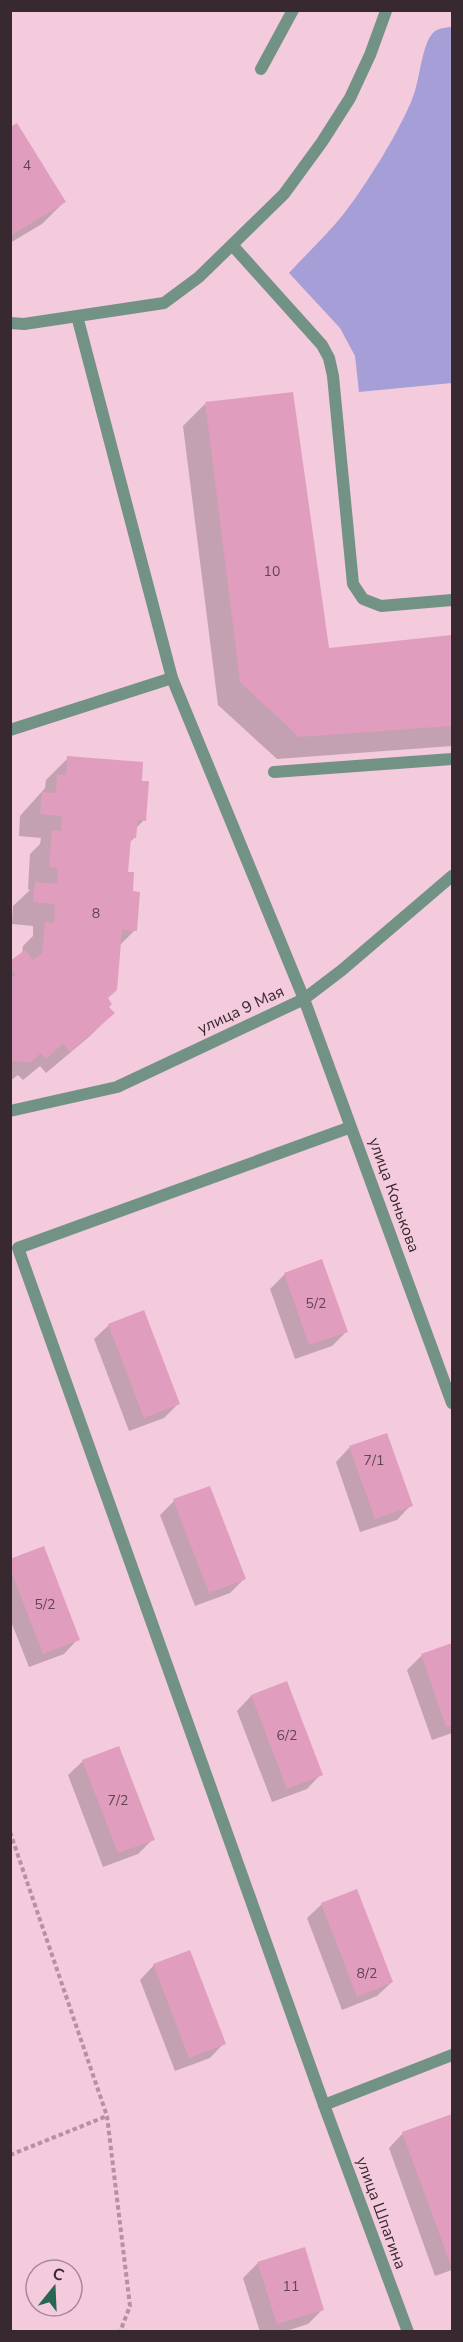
<svg xmlns="http://www.w3.org/2000/svg" width="463" height="2342" viewBox="0 0 463 2342" font-family="'Nunito Sans',sans-serif">
<rect width="100%" height="100%" fill="#f4cadd"/>
<path fill="#a69fd7" d="M450 27 452 28V383L359 392 355 356 340 328 289 273C306 254 326 236 342 216 365 187 402 128 414 94 420 78 422 44 433 33 438 28 444 28 450 27Z"/>
<path fill="#0003" d="M10 129 64 202 42 224 10 243Z
M205 404 328 650 452 637V746L277 759 218 705 183 426Z
M68 758 140 782 144 820 135 829V837L129 843 126 873 131 892 135 930 119 946 106 998 107 1007 113 1013 90 1036 46 1073 40 1066 23 1080 18 1075 10 1081V963L22 954 23 946 33 936V926L12 924 13 906 30 890 28 889 30 854 40 844 41 838 19 836 20 816 45 788 46 780Z
M285 1274 346 1332 332 1346 295 1359 270 1289Z
M109 1325 179 1403 164 1418 129 1431 94 1339Z
M350 1447 411 1505 397 1520 360 1532 336 1462Z
M174 1501 244 1579 230 1593 195 1606 160 1515Z
M10 1560 78 1639 64 1654 29 1667 10 1619Z
M452 1645V1733L432 1740 407 1670 422 1655Z
M286 1683 321 1774 307 1789 272 1802 237 1711 251 1696Z
M83 1761 153 1839 138 1854 103 1867 68 1775Z
M322 1904 392 1982 377 1996 342 2010 307 1918Z
M154 1965 224 2043 210 2058 175 2071 140 1980Z
M452 2116V2270L435 2276 389 2148 403 2133Z
M258 2263 323 2309 308 2324 283 2332H260L243 2278Z"/>
<path fill="#e19dbd" d="M17 123 66 202 10 236V127Z
M293 392 329 648 452 635V726L299 737 240 682 205 402Z
M67 756 143 762 142 781H149L146 821 138 820 136 838H131L128 872H134L133 891 140 892 137 931 122 930 117 990 108 998 112 1004 109 1007 115 1013 70 1052 63 1044 46 1059 41 1053 31 1062 10 1061V979L16 975 10 968V961L25 950 33 960 42 953 45 922 54 923 55 904 33 902 35 882 57 884 58 868 49 867 52 830 61 831 62 816 40 814 42 792 56 793 57 774 66 775Z
M322 1259 348 1332 309 1345 284 1273Z
M144 1310 180 1404 144 1418 108 1324Z
M387 1433 413 1506 375 1519 349 1446Z
M210 1486 246 1579 209 1593 173 1499Z
M44 1546 80 1640 43 1654 10 1568V1559Z
M452 1643V1725L446 1727 421 1654Z
M287 1681 323 1775 287 1789 251 1695Z
M119 1746 155 1840 118 1853 82 1760Z
M357 1889 393 1982 357 1997 321 1903Z
M190 1950 226 2044 189 2058 153 1964Z
M452 2114V2262L450 2263 402 2132Z
M305 2247 324 2310 277 2324 257 2262Z"/>
<g fill="none" stroke-linecap="round" stroke-linejoin="round">
<path stroke="#b492a1" stroke-width="4" stroke-dasharray="4.5 3" stroke-linecap="butt" d="M10 1832 107 2116 130 2306 120 2332
M10 2155 107 2116"/>
<path stroke="#729286" stroke-width="12" d="M261 69 293 10
M233 246 322 345 329 358 333 376 353 584 363 599 381 606 452 600
M10 730 172 678
M274 772 452 759
M324 2105 452 2055"/>
<path stroke="#729286" stroke-width="12" d="M77 316 172 678 304 999 452 1403
M10 323 24 324 164 303 199 277 284 194 322 142 350 98 370 55 386 11
M10 1111 117 1087 304 999 342 970 452 876
M351 1127 18 1248 324 2105 408 2332"/>
</g>
<g text-anchor="middle" dominant-baseline="central" stroke-width="5" stroke-linejoin="round" paint-order="stroke">
<g font-size="14" fill="#624552">
<text x="27" y="165">4</text>
<text x="272" y="571">10</text>
<text x="96" y="913">8</text>
<text x="316" y="1303">5/2</text>
<text x="374" y="1460">7/1</text>
<text x="45" y="1604">5/2</text>
<text x="287" y="1735">6/2</text>
<text x="118" y="1800">7/2</text>
<text x="367" y="1973">8/2</text>
<text x="291" y="2286">11</text>
</g>
<g font-size="16" fill="#38282f" stroke="#f4cadd">
<text transform="translate(241 1010) rotate(-25)">улица 9 Мая</text>
<text transform="translate(394 1195) rotate(70)">улица Конькова</text>
<text transform="translate(381 2213) rotate(70)">улица Шпагина</text>
</g>
</g>
<rect width="463" height="2342" fill="none" stroke="#38282f" stroke-width="24"/>
<g transform="translate(54 2288) rotate(18)"><circle r="28" fill="#f4cadd" stroke="#a98997" stroke-width="1.5"/>
<path d="M0-4.5L10 22L0 15L-10 22Z" fill="#276652"/>
<text y="-9" font-size="16" font-weight="bold" text-anchor="middle" fill="#38282f">С</text>
</g>
</svg>
